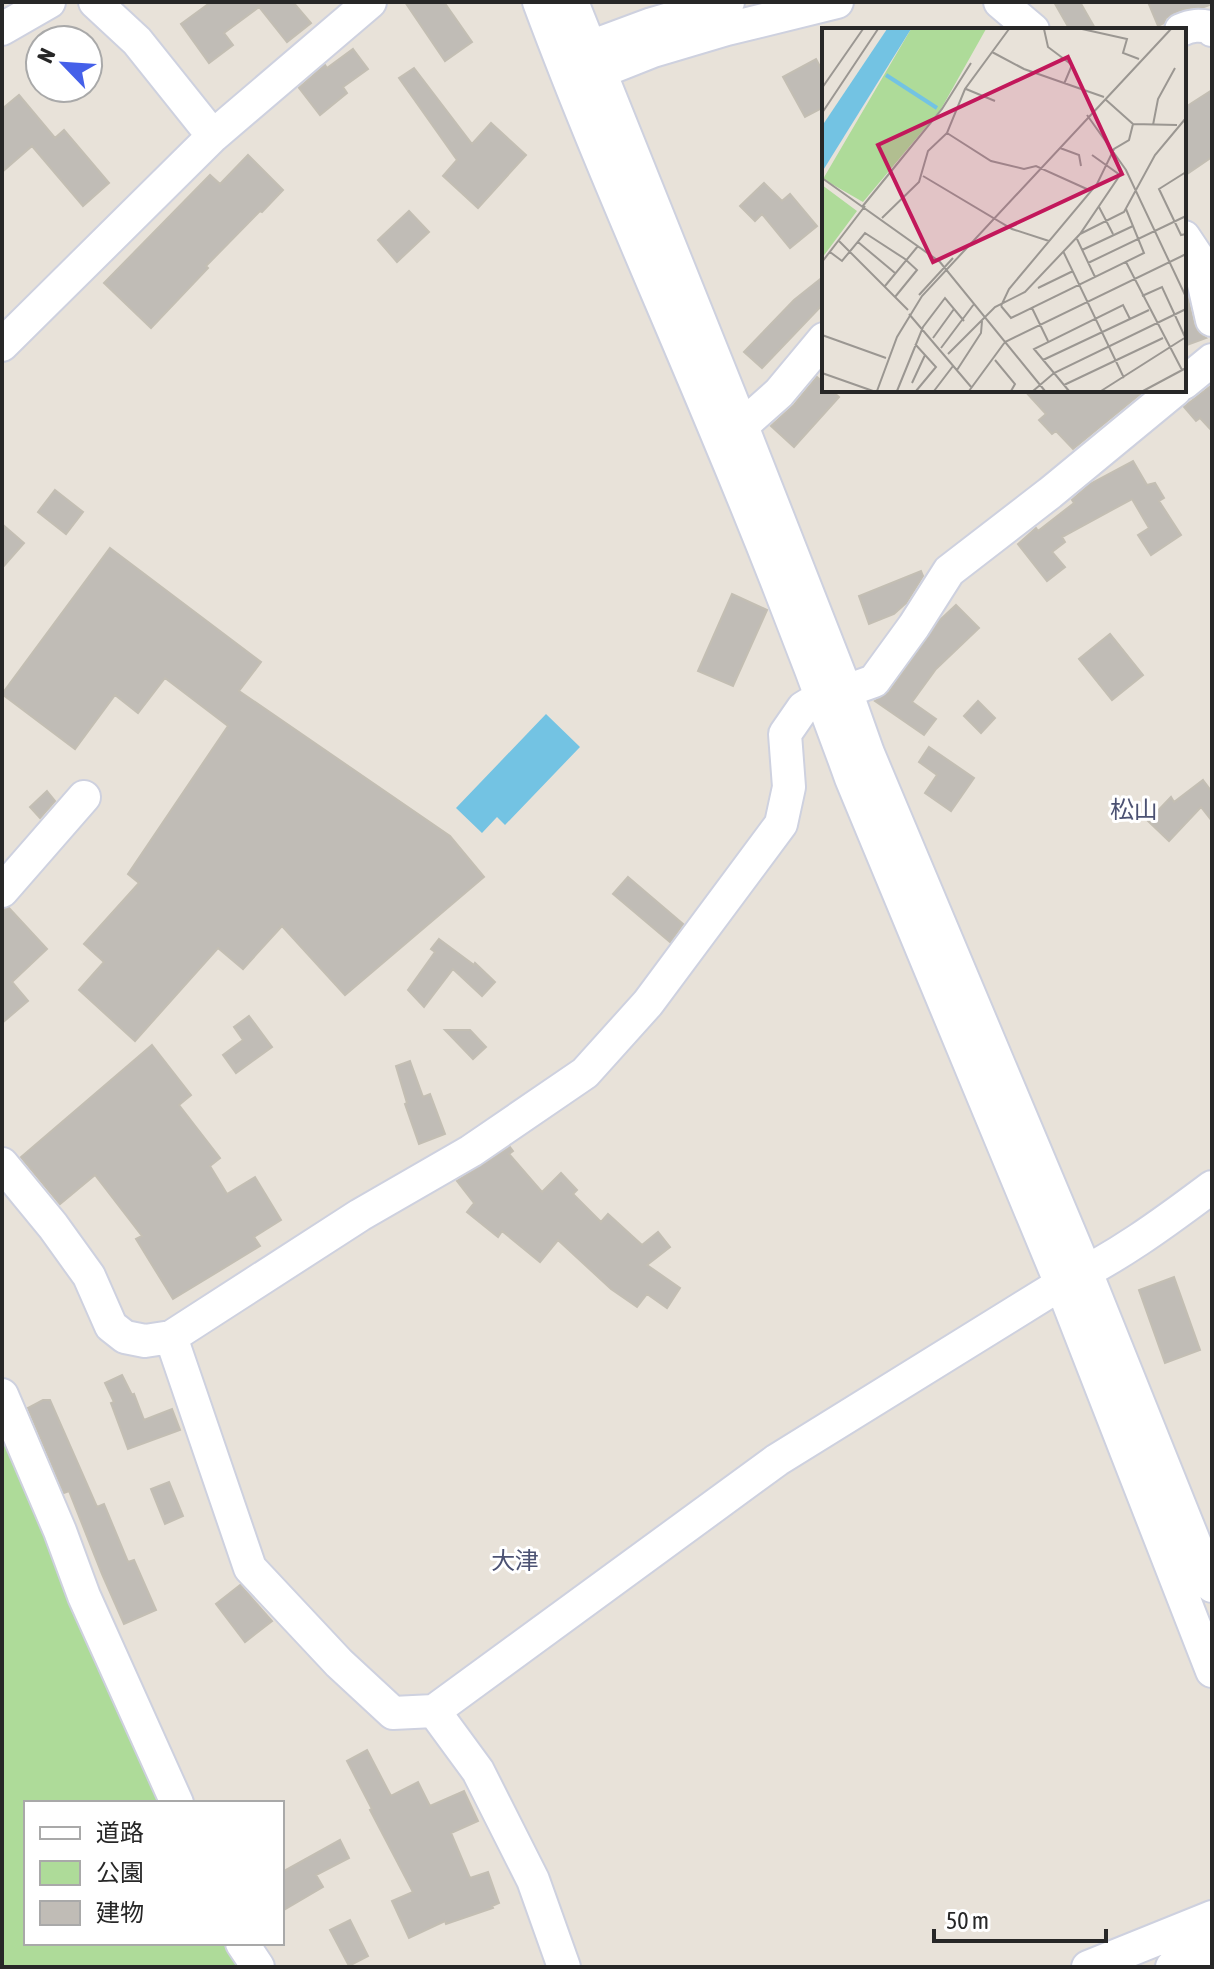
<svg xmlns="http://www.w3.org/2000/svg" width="1214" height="1969" viewBox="0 0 1214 1969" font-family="'Asap Condensed','Noto Sans JP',sans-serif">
<rect width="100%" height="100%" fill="#e8e2d9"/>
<path fill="#aedb99" d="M2 1436 134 1743 163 1803H26V1943H230L242 1967H2Z"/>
<path fill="#73c3e3" d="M546 714 580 747 505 825 497 817 482 833 456 808Z"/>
<path fill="#c0bcb6" stroke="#c3beb3" stroke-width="2" d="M211 2H293L311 23 287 42 259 7 224 33 233 45 209 63 181 24Z
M405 2H444L472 42 445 61Z
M1054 2H1080L1096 30H1070Z
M1148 2H1212V4L1204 7 1189 8 1178 11 1166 18 1164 23 1158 26Z
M353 49 368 69 343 87 347 93 320 115 299 88 325 65 327 68Z
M816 59 824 74V107L805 117 783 77Z
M414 68 472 144 491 123 526 155 478 208 443 176 457 160 399 78Z
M1212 90V157L1184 176V108Z
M19 95 55 138 64 130 109 183 83 206 32 146 2 172V109Z
M248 155 283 190 262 212 260 211 206 266 208 268 151 328 104 283 210 175 220 184Z
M764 183 782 201 790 194 817 226 790 248 762 214 755 221 740 206Z
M409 211 429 232 397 262 378 240Z
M824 276V303L762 368 744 352 794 300Z
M1184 282 1194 325 1199 333 1206 338 1184 346Z
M817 377 824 383V390H831L839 397 794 447 771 426 794 405Z
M1212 385V431L1200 418 1196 421 1184 407Z
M1024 390H1145L1073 449 1056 431 1052 434 1039 420 1046 414Z
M1133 461 1147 485 1155 483 1164 498 1159 501 1181 535 1151 555 1138 535 1149 528 1132 499 1062 537 1065 542 1052 552 1065 567 1047 581 1018 544 1036 528 1038 531 1074 503 1072 500 1090 484Z
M55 490 83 512 66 534 38 512Z
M2 524 24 543 2 568Z
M110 548 261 662 239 691 450 836 484 877 345 995 282 926 243 969 218 948 135 1041 79 990 104 962 84 944 139 883 128 874 228 726 165 678 138 713 115 695 75 749 2 694Z
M921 571 923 576 906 603 894 614 869 624 859 596Z
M732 594 767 610 733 686 698 671Z
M956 605 979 628 936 669 912 702 936 719 924 735 875 701 889 692 940 620Z
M1110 634 1143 675 1112 700 1079 659Z
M978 701 995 718 981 733 964 716Z
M929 747 974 778 951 811 925 793 937 775 919 762Z
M1203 780 1212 792V821L1201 807 1169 841 1148 821 1171 797 1174 802Z
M47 791 55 801 40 818 30 807Z
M628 877 683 924 670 942 613 894Z
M9 908 47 949 12 982 28 1001 2 1023V910Z
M439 939 474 965 475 963 495 982 482 996 453 969 424 1007 408 990 435 952 431 949Z
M249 1016 272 1047 236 1073 223 1055 243 1040 234 1027Z
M445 1030H470L486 1047 473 1059Z
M152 1045 191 1095 179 1105 220 1158 210 1166 227 1194 255 1177 281 1220 254 1237 260 1246 173 1299 136 1239 142 1236 95 1175 60 1204 21 1157Z
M410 1061 423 1097 430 1094 445 1134 419 1144 405 1104 407 1103 396 1066Z
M510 1147 513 1151 509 1154 542 1192 561 1173 577 1190 573 1194 601 1222 608 1214 642 1245 658 1232 670 1247 647 1265 680 1288 667 1308 647 1294 637 1307 611 1289 558 1240 540 1262 502 1231 498 1237 467 1212 474 1203 457 1181Z
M1174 1277 1200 1350 1165 1363 1139 1290Z
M122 1375 132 1395 134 1394 144 1420 172 1409 180 1430 128 1449 111 1403 114 1402 105 1383Z
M43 1400H50L97 1507 104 1504 128 1562 134 1560 156 1610 124 1624 102 1574 69 1491 64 1493 28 1408Z
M169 1482 183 1516 165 1524 151 1489Z
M240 1585 272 1621 245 1642 216 1604Z
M367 1750 391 1796 418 1782 430 1806 464 1791 478 1821 451 1833 470 1878 488 1872 499 1903 492 1906 493 1908 446 1924 445 1921 409 1938 392 1901 413 1892 370 1810 372 1809 347 1761Z
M340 1840 349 1858 316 1875 323 1887 282 1911V1872Z
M350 1920 368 1956 349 1966 330 1930Z"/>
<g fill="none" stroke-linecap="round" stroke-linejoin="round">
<defs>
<path id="minor" d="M95 2 137 41 213 136
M539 2C594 150 659 294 719 439 766 551 810 664 851 778L1061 1284 1212 1671
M572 2 742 426 846 691 868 753 1086 1272 1212 1586
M1000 2 1033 30
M2 29 49 2
M1181 30C1192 25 1199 25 1210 27L1212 30
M576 59 590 47 652 24 728 2
M579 70 600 72 653 51 727 29 837 2
M1184 237 1198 258 1212 320
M2 345 213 136 370 2
M1184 383 1212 360
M742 426 779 393 824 339
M2 891 84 797
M2 1164 53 1226 89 1276 111 1326 125 1337 145 1341 171 1337 360 1215 471 1151 585 1073 648 1003 781 824 789 787 785 734 803 708 821 697 846 691 874 681 914 626 949 571 1050 493 1175 390
M171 1337 250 1568 339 1663 393 1713 434 1711 777 1460 1061 1284C1115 1259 1164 1223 1212 1187
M2 1395 60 1531 84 1596 177 1803
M434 1711 478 1771 533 1880 564 1967
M242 1943 258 1967
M1088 1967 1212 1917
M1172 1967 1212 1950"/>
</defs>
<use href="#minor" stroke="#ced1df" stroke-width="36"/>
<use href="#minor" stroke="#fff" stroke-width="32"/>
</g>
<g text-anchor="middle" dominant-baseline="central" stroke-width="6" stroke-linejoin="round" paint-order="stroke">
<g font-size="24" fill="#4c5273" stroke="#fff">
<text x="1134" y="809">松山</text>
<text x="515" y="1560">大津</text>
</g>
</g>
<g transform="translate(822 28)">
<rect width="364" height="364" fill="#e8e2d9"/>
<path d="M89 1H164L119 81 41 174 1 151ZM0 157 35 183 0 230Z" fill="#aedb99"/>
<path d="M65 1H89L0 144V98Z" fill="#73c3e3"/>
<path fill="none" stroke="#73c3e3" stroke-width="4" d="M64 47 115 80"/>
<path fill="none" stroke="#9b9792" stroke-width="2" d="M222 1 226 19 250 37 242 56M260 1 305 11 301 25 317 31M170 24 202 41 282 69M0 60 41 1M144 61 173 73M283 71 311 96 355 97M0 85 56 1M265 87 304 142 364 269M331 97 336 71 353 40M125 105 169 133 202 141 214 138 267 162M238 120 257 127 259 138M364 144 337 161 359 207 364 206M101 148 190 201 227 213M0 150 118 234 223 363M40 179 120 81 149 35M277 179 291 206M60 190 97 154 106 123 125 105 143 61 187 1M258 206 302 184 333 127 364 90M255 211 273 249M16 212 86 282M36 214 73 245M260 222 311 198M241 223 302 350M8 224 20 233 43 205 83 231 95 242 73 269M0 234 43 178M304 234 360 342M266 235 364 188M63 258 96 218M216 260 251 243M97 267 131 230M320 268 340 259 363 309M179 278 187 261 275 156 292 121 307 112 311 96M179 278 189 290 322 225 304 181M210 280 226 313M87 286 150 360M0 307 64 330M111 310 132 281M93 316 114 339 94 363M119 320 152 276M126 326 173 279 203 264 258 206 298 147 270 127M173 332 193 356 189 363M221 332 327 282M135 342 159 305 160 293M0 345 51 363M90 355 103 327M242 357 341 310M55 363 75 309 100 268 349 1M75 363 101 299 123 270 142 293M112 363 131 338M147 363 183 314 364 226M211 363 232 345 364 281M247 363 212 321 301 277 308 291M279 363 364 309M321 363 364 340"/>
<path fill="#c2185b" fill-opacity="0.15" stroke="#c2185b" stroke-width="4" d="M246 29 300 146 111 234 56 117Z"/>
<rect width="364" height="364" fill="none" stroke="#272727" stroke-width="4"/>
</g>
<rect width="1214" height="1969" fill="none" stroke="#272727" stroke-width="8"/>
<rect x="24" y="1801" width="260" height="144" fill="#ffffff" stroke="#a9a9a9" stroke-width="2"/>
<rect x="40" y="1827" width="40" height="12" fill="#ffffff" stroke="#a9a9a9" stroke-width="2"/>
<text x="96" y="1841" font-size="24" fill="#272727">道路</text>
<rect x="40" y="1861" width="40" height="24" fill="#aedb99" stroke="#a9a9a9" stroke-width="2"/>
<text x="96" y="1881" font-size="24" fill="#272727">公園</text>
<rect x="40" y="1901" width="40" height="24" fill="#c0bcb6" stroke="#a9a9a9" stroke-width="2"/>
<text x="96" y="1921" font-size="24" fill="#272727">建物</text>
<g transform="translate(64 64) rotate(295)"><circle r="38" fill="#ffffff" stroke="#a9a9a9" stroke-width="2"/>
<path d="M0-6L14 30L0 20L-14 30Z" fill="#4560e9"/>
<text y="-12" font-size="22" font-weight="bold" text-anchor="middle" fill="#272727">N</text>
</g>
<path d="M934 1929v12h172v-12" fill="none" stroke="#272727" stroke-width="4"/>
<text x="946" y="1929" font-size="24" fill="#272727" stroke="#ffffff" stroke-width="6" paint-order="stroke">50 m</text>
</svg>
